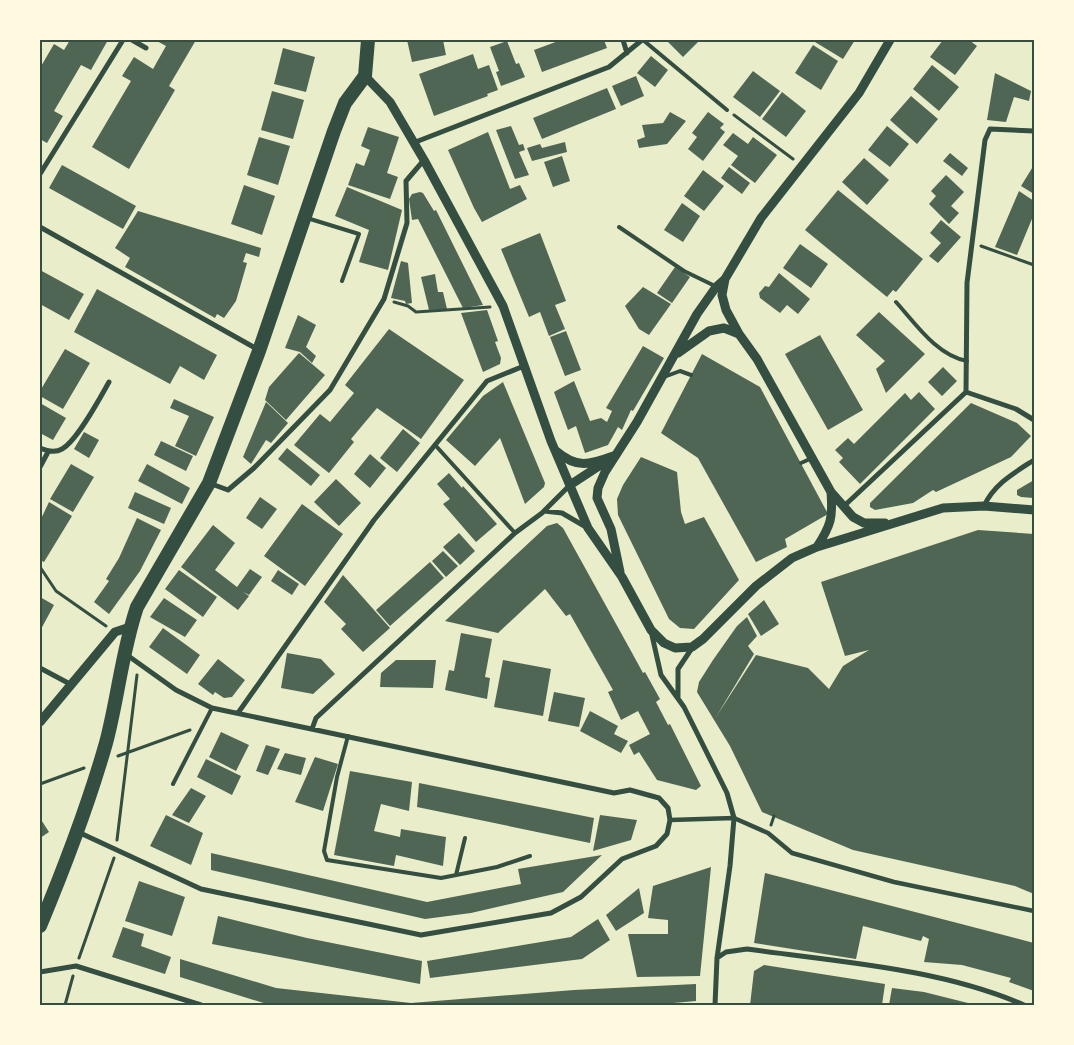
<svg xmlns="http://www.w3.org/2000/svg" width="1074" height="1045" viewBox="0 0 1074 1045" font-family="'Golos Text',sans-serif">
<rect width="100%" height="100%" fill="#e9edc9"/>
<path fill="#4f6655" d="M70 40H108L91 70 81 65 54 111 63 116 47 143 40 139V68L54 44 64 50Z
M155 40H196L169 86 175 90 129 169 92 147 131 81 122 76 134 57 153 69 166 46Z
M407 40H443L446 55 412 62Z
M561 40H604L607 48 542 72 534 50Z
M666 40H700L683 57Z
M817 40H855L843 59 815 42Z
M943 40H969L977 46 955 75 930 57Z
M507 41 516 64 519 63 525 77 501 86 496 72 499 71 490 47Z
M813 45 838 61 821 90 795 73Z
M283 48 315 57 306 92 274 84Z
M473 54 478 69 489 65 498 90 487 94 488 96 434 116 419 74Z
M651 56 668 70 655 87 637 73Z
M932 65 959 87 939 111 913 89Z
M753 71 780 91 760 117 733 97Z
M995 73 1031 91 1029 101 1014 97 1006 122 987 120Z
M636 76 644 96 621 106 612 86Z
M607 88 616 109 542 139 533 118Z
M272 91 304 100 293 139 261 130Z
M782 92 806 111 786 137 762 119Z
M911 96 938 119 917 144 890 120Z
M670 112 686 121 667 144 639 148 637 140 645 137 642 125 663 123Z
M708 112 724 124 720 128 725 132 703 161 688 149 697 137 692 133Z
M511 126 519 145 523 144 525 150 519 152 529 175 515 179 496 130Z
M887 126 909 144 890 167 868 150Z
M368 127 399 137 387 173 398 177 390 199 348 185 356 163 364 166 370 150 361 146Z
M488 132 510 189 520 185 527 199 482 222 474 208 448 150Z
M733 133 748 144 753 137 777 155 755 183 731 165 738 156 723 145Z
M259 137 290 146 278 185 247 175Z
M565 142 567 152 532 161 527 148 540 144 542 148Z
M950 153 968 168 962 176 943 161Z
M562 156 570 181 553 187 544 162Z
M864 158 889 180 867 205 842 182Z
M62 165 136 206 123 229 49 188Z
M1034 165V194L1021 186Z
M729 167 750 183 742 194 721 178Z
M703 170 724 186 704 211 684 196Z
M946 175 964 192 951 206 959 213 949 224 929 204 936 196 931 191Z
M244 185 275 196 262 235 231 224Z
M347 187 402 210 388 270 359 262 369 230 335 216Z
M838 190 923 259 896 292 893 290 887 297 805 230Z
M1019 191 1034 201V214L1017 255 995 247Z
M420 192 423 193 434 211 436 210 483 305 463 308 418 219 412 220 409 199 412 194Z
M682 203 700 216 683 242 664 230Z
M138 211 261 248 259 257 246 253 243 262 247 263 236 301 224 318 217 314 215 318 125 267 130 258 115 248Z
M941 220 961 237 938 263 929 256 941 243 930 233Z
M540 233 566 301 555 305 565 329 549 336 540 312 529 317 501 249Z
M800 244 828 264 811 288 783 268Z
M401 261 408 263 412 303 406 304 405 301 391 298Z
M675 267 690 277 672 303 657 293Z
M40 270 84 294 69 320 40 304Z
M779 273 810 299 798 314 787 305 780 313 760 298 759 293 765 286 769 287Z
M435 274 438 292H443L447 309 429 310 421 277Z
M643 287 671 304 649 335 639 329 625 306Z
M97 289 217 355 204 380 180 366 170 384 74 332Z
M487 310 498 341 495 342 501 358 500 364 483 372 461 313Z
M879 312 925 354 886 393 876 369 885 361 856 335Z
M298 315 316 325 306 347 316 356 312 363 300 352 285 348Z
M389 329 464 380 421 439 377 408 351 439 354 442 329 473 294 445 320 414 330 422 354 393 345 385Z
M566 331 581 370 565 376 550 337Z
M820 335 863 410 828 430 785 354Z
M643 346 664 358 633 411 631 410 622 430 618 427 608 445 585 453 576 426 568 430 554 392 574 381 590 421 601 418 607 422 612 411 606 408Z
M65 349 90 363 63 409 40 396V391Z
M299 353 325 375 286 420 265 400 269 387Z
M702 354 760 387 828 514 785 539 787 547 756 562 698 458 661 433Z
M943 367 957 381 942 396 928 382Z
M503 382 545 483 544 487 525 504 500 438 475 466 446 440 483 396Z
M919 392 935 409 860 484 839 462 843 458 835 450 848 438 854 444 905 393 911 400Z
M174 399 214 417 196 456 175 446 189 416 170 408Z
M266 402 288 423 271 443 266 440 251 464 243 457Z
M40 403 66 418 53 440 40 433Z
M971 403 1017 423 1031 436 1011 457 936 492 933 490 913 503 875 510 870 507V503Z
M403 429 420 443 397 472 380 458Z
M84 432 99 440 89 458 74 449Z
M161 441 193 456 186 471 154 455Z
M287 448 320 475 311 486 278 459Z
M370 454 386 468 370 488 354 474Z
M641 457 677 472 681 512 685 524 704 517 739 580 694 629 680 628 669 619 618 515 617 499 623 485Z
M71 464 94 477 73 512 50 499Z
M147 464 190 488 182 504 138 481Z
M449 473 462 488 463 486 497 524 476 542 443 504 450 499 437 484Z
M336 479 361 503 339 526 314 502Z
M1034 480V498L1021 497 1017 495V490Z
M135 492 171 508 164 524 128 508Z
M260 497 277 509 262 529 246 518Z
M49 502 72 516 44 562 40 560V521Z
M302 504 343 534 305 586 264 556Z
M137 518 161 530 140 571 109 614 94 602 109 581 106 579 119 558Z
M557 523 563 528 631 651 643 673 645 672 660 699 656 702 668 725 670 724 701 786 696 790 657 780 639 752 634 755 629 745 650 734 638 711 621 720 608 692 613 690 570 614 566 616 545 589 498 633 445 621 547 526Z
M213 525 235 543 215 570 237 587 250 569 262 577 249 595 243 592 249 596 238 610 181 567Z
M978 530 1034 534V894L1015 886 853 850 762 812 730 746 697 692 699 682 713 660 737 626 747 617 757 636 748 646 754 654 716 717 756 655 808 668 829 689 843 666 869 650 845 656 821 582Z
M459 533 475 551 460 565 443 547Z
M443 551 458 566 446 577 432 561Z
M430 562 444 578 390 626 376 610Z
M179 570 217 597 203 617 165 589Z
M278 570 299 584 292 595 271 581Z
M343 575 390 628 363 652 341 629 346 624 324 602Z
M40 597 54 605 40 631Z
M164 598 197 620 185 637 150 617Z
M764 600 779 624 761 636 748 614Z
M163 628 200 655 187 674 149 647Z
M461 633 492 639 485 677 490 678 487 699 445 690 449 670 454 671Z
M287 653 321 659 335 674 313 694 281 688Z
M218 659 245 680 232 697 224 698 215 692 213 695 198 684Z
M396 660H436L433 688 380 687 381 673Z
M503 660 551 669 543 716 494 707Z
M554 692 585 698 579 727 548 721Z
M590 711 618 726 614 734 628 741 621 753 580 731Z
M221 732 249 745 236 771 209 757Z
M266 745 280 749 268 775 256 771Z
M285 753 306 758 301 775 277 769Z
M315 757 338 764 323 811 295 802Z
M206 759 241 776 232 795 197 777Z
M350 771 412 782 409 811 381 804 374 831 400 837 401 829 446 837 443 866 396 855 394 866 334 855Z
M419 783 594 818 590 843 417 807Z
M191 788 206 796 189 823 172 815Z
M166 815 203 833 191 865 150 846Z
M600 815 637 820 631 840 593 851Z
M40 818 49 832 40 838Z
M211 853 427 902 521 884 518 869 602 855 563 892 471 913 425 919 211 870Z
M711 867 700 976 637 977 628 934H668V920L648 918 653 886Z
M765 873 1034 943V991L1009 982 1011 978 962 965 924 962 929 939 923 936 921 941 863 926 856 959 754 943Z
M139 881 185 897 172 936 125 921Z
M639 888 644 913 616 931 606 915Z
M218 916 307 938 422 961 420 984 212 944Z
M598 919 610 940 582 959 430 978 427 961 571 937Z
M123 927 144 934 141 946 171 957 165 974 112 957Z
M180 959 276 988 411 1003 574 990 696 984V1001L651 1005H270L180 977Z
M764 965 885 984 882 1005H750L754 971Z
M892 988 924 992 976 1005H889Z"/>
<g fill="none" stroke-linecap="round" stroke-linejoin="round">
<path stroke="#344e41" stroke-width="3" d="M734 115 793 159
M981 246 1034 265
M394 302 408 306 416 312 490 307
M40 567 56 591 106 626
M118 756 190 730
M40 784 84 768
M771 825 774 816
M117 840 137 675
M79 958 114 858
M65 1005 73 976"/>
<path stroke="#344e41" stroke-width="4" d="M643 40 727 110
M307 218 359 234 342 281
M619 227 684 271 715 286
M896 302C915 323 937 356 967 361
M664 377 680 371 691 375
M436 446 515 533
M801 463 812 458
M348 736 337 777 324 851 327 860 441 878 497 867 530 856
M173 784 212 708
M456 875 465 838"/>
<path stroke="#344e41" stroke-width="4.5" d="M670 820 734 818 768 833 792 853 894 882 1034 911"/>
<path stroke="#344e41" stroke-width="5" d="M132 40 146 48
M623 40 627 53
M413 143 609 67 642 40
M40 174 123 40
M40 227 257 349
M966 392 967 283 985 140 990 129 1034 131
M966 392 1016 409 1034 420
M40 448C47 451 55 453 62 449 77 441 100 398 109 382
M40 467 48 452
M209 483 228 490 254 468 330 390 384 299 407 223 406 181 424 160
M984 506C994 484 1014 473 1034 460
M843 507 966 392
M544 511 562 513 586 527
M651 631 661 675 684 707 727 793 734 818 730 866 717 958 715 1005
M40 668 70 684
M678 697V669L692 648
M238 713 374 520 487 381 524 366
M312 729 316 718 515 533 542 513 570 485
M78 832 201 889 421 935 551 913 581 897 622 859 656 846 667 834 670 820 668 808 659 798 630 790 614 793 212 708 176 690 127 655
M717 958 726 952 747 949C838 962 939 968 1024 1005
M40 972 76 966 201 1005"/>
<path stroke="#344e41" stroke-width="9" d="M365 76 390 102 424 160 503 306 551 441 588 528 622 577 651 630 664 643 675 648 692 647 703 639 756 586 792 558 817 547 943 508 984 506 1034 510
M739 334 726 310 722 295 725 279 761 218 859 93 890 40
M678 353 709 331 724 328 739 334 757 359 831 492 853 517 864 523H885
M556 451C578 470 591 464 616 455
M570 485 605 462
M817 547C831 525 833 518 831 492
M620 572 611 529 597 498 598 488 605 472 637 422 697 314 716 287 725 279
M40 722 115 632 130 627"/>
<path stroke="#344e41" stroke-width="14" d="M40 926C65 866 88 806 106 743 118 698 122 651 137 607L209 483 259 351 334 131 345 103 365 76 368 40"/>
</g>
<rect width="1074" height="1045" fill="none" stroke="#fefae0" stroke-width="82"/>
<rect x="41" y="41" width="992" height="963" fill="none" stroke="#344e41" stroke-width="2"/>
</svg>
